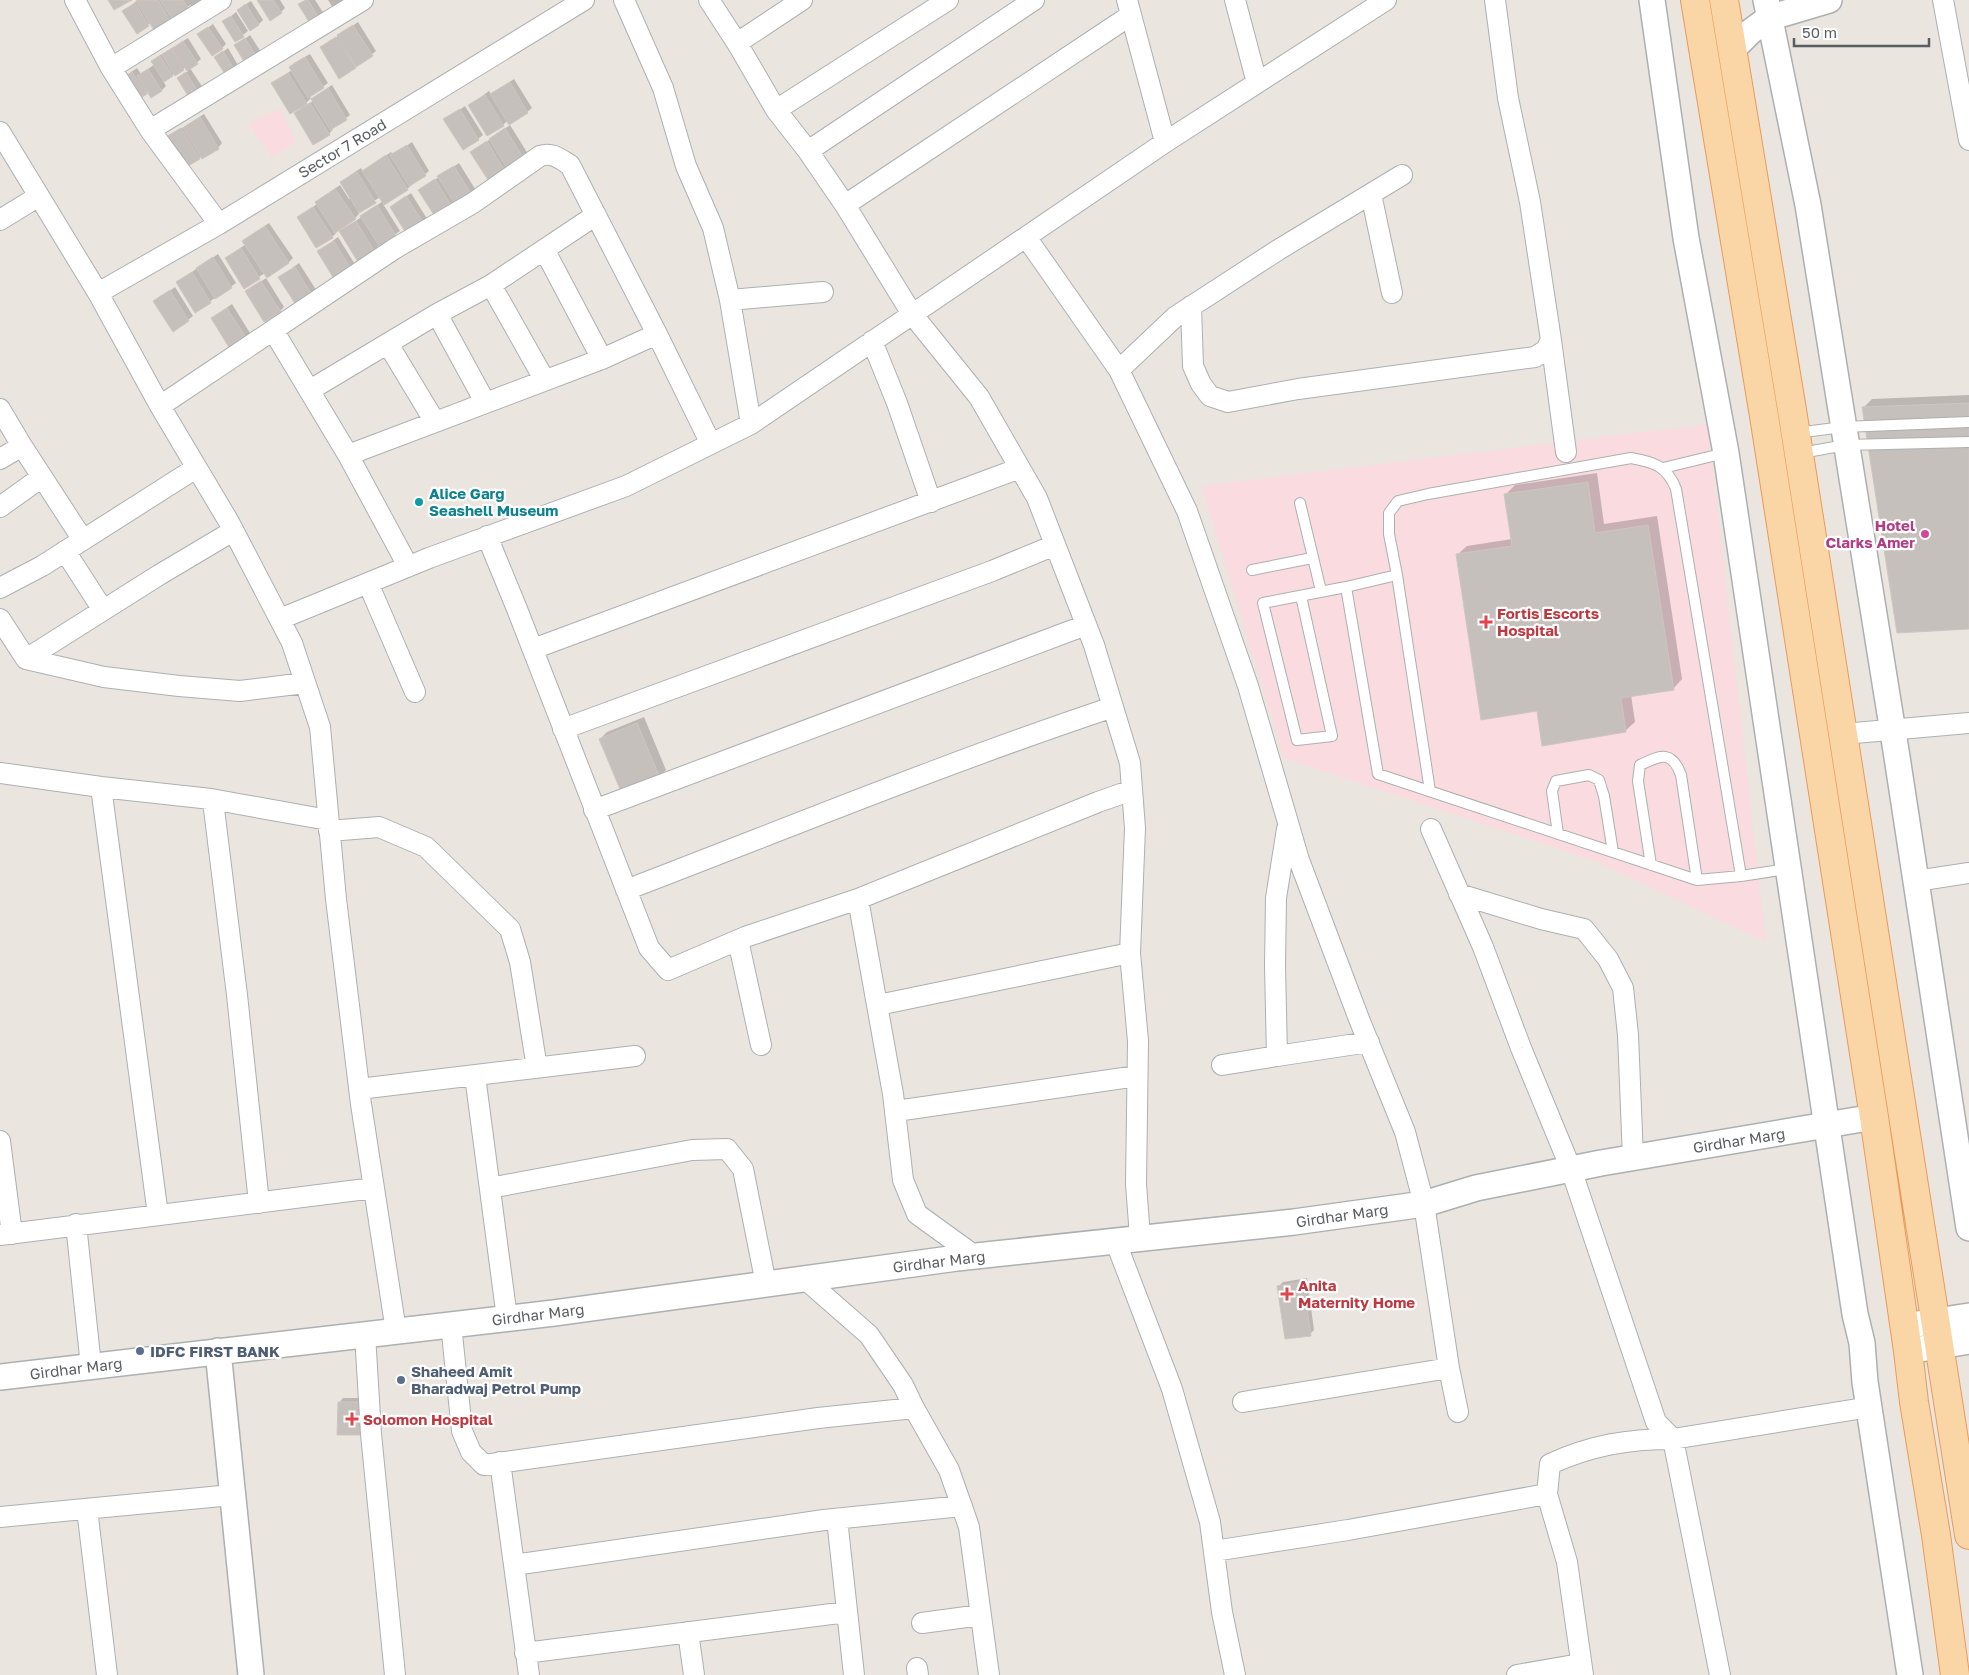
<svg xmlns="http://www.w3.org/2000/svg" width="1969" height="1675" viewBox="0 0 1969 1675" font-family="'Golos Text',sans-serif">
<rect width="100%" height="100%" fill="#ebe5e0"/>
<path fill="#f9dbe0" d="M280 108 296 142 272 157 248 124Z
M1708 424 1766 942 1597 862 1284 758 1201 486Z"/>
<path fill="#0003" d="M138 0H201L191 6 190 5 171 21 150 23 137 32 124 11Z
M259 0H280L285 8 281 12Z
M305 0H315L324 14 311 24 300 5Z
M328 0H356L335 11Z
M251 1 263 20 259 24 243 6Z
M236 12 248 31 235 41 224 22Z
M358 22 376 51 355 67 321 48Z
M213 24 226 44 222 48 199 34Z
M250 35 263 55 259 60 235 46Z
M188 38 201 59 190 68 203 88 198 92 179 78 188 71 186 67 163 81 166 86 162 90 148 91 146 93 127 75 137 68 141 74 155 64 153 61 157 57Z
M228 48 239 67 235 71 216 57Z
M310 54 328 83 309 96 311 98 303 106 314 101 313 99 317 95 332 85 350 115 332 128 333 129 329 134 295 114 303 106 273 83 292 70 290 68 294 63Z
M514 79 532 108 527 112 507 121 503 125 470 105 489 91 491 94Z
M465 106 483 135 478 139 445 120Z
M204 114 222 143 218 148 199 158 166 138Z
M510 125 528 154 506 172 472 152Z
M412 142 429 171 407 189 383 204 400 231 378 246 374 251 341 232 383 201 380 197 358 212 359 214 355 218 335 231 336 233 332 237 298 218 317 204 316 203 321 198 340 185 349 199 351 198 342 182 346 178 361 168 363 172 391 152 393 155Z
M459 163 477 192 453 209 420 190Z
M411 193 429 222 409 236 391 207Z
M269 223 293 258 289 262 265 273 244 287 226 258 246 244 244 241 248 237Z
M338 237 356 266 352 271 319 251Z
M218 254 236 283 195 312 177 282Z
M299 263 318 293 313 297 280 277Z
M266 278 284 307 280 311 247 292Z
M175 287 193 316 188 320 155 301Z
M232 304 250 333 246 338 212 318Z
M1969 395V627L1863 408 1872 399Z
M1597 473 1604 524 1657 516 1682 679 1673 689 1631 695 1635 722 1625 731 1538 710 1457 555 1467 546 1512 539 1505 495 1515 485Z
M644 717 666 770 659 777 600 739 607 732Z
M1307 1278 1314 1330 1310 1334 1279 1286 1283 1282Z
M343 1398H369L339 1434V1403Z"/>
<path fill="#c6c0bd" stroke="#cfc5bf" d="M108 0H132L114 10Z
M137 0H158L171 22 155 32 136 1Z
M160 0H183L189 9 172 19Z
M257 0H273L282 13 270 21Z
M306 0H308L320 20 311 25 298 4Z
M135 3 149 26 137 34 122 11Z
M246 4 259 25 250 31 237 10Z
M231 16 244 37 235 42 222 21Z
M353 25 373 56 356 67 337 35Z
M208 27 223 49 212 56 197 34Z
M336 37 356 68 339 79 320 47Z
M245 38 259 61 248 68 234 45Z
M183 41 198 64 187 71 172 49Z
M171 49 184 70 175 76 162 55Z
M223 51 236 72 227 77 214 57Z
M160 56 173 76 164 82 151 61Z
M305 57 324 88 308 98 289 67Z
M148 69 162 91 151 98 137 76Z
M132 72 147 94 136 101 121 79Z
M186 72 199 93 190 99 177 78Z
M288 73 307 104 290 114 271 83Z
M510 82 528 113 509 125 490 94Z
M328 88 347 120 330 130 311 99Z
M485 95 504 126 487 136 468 105Z
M310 103 330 135 313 145 294 113Z
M460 109 479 140 463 150 443 119Z
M200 117 219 149 202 159 183 128Z
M181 128 200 159 183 169 164 138Z
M505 128 524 159 508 170 489 139Z
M487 141 506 173 490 183 470 152Z
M407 145 426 176 409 186 390 155Z
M386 155 408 190 384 205 362 171Z
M454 166 473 197 457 207 437 176Z
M357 172 376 203 359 213 340 182Z
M435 179 454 210 438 221 418 190Z
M335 189 356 219 335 233 315 202Z
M406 196 426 227 409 238 390 207Z
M377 205 396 236 380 247 360 216Z
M313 207 333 238 316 248 297 217Z
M356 221 375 252 358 262 339 231Z
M265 226 289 263 267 278 242 241Z
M334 241 353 272 336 282 317 251Z
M241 248 260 279 244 289 225 258Z
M213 257 232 288 215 299 196 268Z
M295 267 314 298 298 308 278 277Z
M192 272 211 303 195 313 176 282Z
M261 281 281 312 264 322 245 291Z
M170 290 189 321 173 332 153 301Z
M227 308 247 339 230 349 211 318Z
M1969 403V629L1897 633 1862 407Z
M1588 482 1595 533 1648 525 1674 690 1621 698 1626 732 1542 746 1537 711 1481 720 1456 554 1512 546 1504 494Z
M637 723 660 778 622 794 599 739Z
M1303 1282 1311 1336 1285 1339 1277 1286Z
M338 1402H365V1435H337Z"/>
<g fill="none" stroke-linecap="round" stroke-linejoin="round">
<defs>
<path id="service" d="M1796 433 1843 427 1969 422
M1801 453 1846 445 1969 442
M1663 468 1725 453
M1300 503 1321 591
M1252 570 1312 558
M1397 575 1389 534V513L1398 501 1428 494 1631 458C1654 462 1667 466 1676 489L1741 876
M1301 596 1332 736 1297 740 1263 603 1346 587
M1430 791 1397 575 1346 587 1378 774 1697 880 1741 876 1787 869
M1558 834 1552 791 1556 781 1589 775 1599 780 1604 796 1613 852
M1651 865 1638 781 1640 765C1661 755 1672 750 1681 775L1697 880"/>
<path id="minor" d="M75 0 111 68 150 130 219 224
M624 0 663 88 686 166 713 228 730 300 751 424
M709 0 737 43 776 110 808 151 845 205 912 314 979 397 1037 498 1094 645 1130 763 1135 828 1130 953 1138 1041 1136 1184 1140 1237
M1127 0 1165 142
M1235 0 1257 83
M1943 0 1969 140
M737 43 802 0
M111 68 221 0
M776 110 948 0
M150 130 363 0
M0 132 98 293 160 406 229 522 292 643 320 727 336 899 361 1104 396 1331
M808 151 1034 0
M1371 194 1392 293
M845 205 1131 15
M0 220 39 196
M1026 237 1119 370 1187 511 1248 686 1299 860 1359 1019 1405 1132 1424 1204 1449 1368 1243 1402
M545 251 602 359
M491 285 544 379
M98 293 219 224 584 0
M730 300 823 292
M1191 306 1193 366 1201 384 1210 396 1228 402 1298 389 1535 357 1546 350 1551 340 1530 202 1508 98 1495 0
M437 314 485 402
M273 330 348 455 408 566
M1551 340 1566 452
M872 341 897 403 931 502
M388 344 435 422
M1119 370 1175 317 1278 250 1402 175
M310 390 437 314 491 285 596 215
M160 406 394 249 473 203 540 156C552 152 559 158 570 165L657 334 711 444
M0 409 22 446 83 540
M348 455 602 359 657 334
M0 459 22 446
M0 507 42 477
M487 536 517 609 649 948 668 970 745 937 858 899 1098 802 1132 790
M65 551 103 610
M368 583 415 692
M0 588 42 566 196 468
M0 619 26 659 104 677 179 686 240 691 305 683
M280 619 429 558 626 486 751 424 1170 139 1386 0
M533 649 1020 468
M26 659 159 575 233 531
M563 729 992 571 1055 545
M1843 734 1969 723
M0 773 101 787 211 799 328 820
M101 787 158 1215
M213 801 237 995 259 1203
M594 810 1086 625
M1287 829 1276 898 1275 966 1277 1056 1369 1042
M1431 829 1483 947 1521 1048 1571 1169 1656 1422 1673 1439
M329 831 379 827 426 847 510 929 520 962 537 1068
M1916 881 1969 873
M626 890C788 828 948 762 1113 707
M1459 894 1541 919 1584 929 1608 959 1623 988 1628 1035 1633 1158
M858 899 893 1094 903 1180 917 1214 975 1256
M738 940 761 1045
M878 1005 1130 953
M1222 1065 1277 1056
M475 1076 507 1318
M359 1089 635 1056
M896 1111 1137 1076
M0 1141 12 1234
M490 1188 692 1150 727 1149 743 1169 766 1284
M76 1224 91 1366
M0 1235 374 1188
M1115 1240 1172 1389 1210 1522 1222 1612 1235 1675
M805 1279 869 1335 903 1385 914 1408 949 1470 969 1527 989 1675
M451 1324 462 1431 471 1452 484 1465 818 1418 914 1408
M365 1334 371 1434 395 1675
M1449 1368 1458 1412
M500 1462 529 1675
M87 1509 107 1675
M0 1517 232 1495
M837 1519 854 1675
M1214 1551 1348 1530 1547 1494
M514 1565 824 1520 962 1506
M922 1623 981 1615
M688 1632 694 1675
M525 1653 847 1612
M917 1668 918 1675
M1517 1675 1580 1664
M1583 1675 1567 1562 1547 1494 1550 1464C1592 1445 1628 1439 1673 1439
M1720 1675 1673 1439 1870 1407"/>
<path id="tertiary" d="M1652 0 1686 238 1726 453 1855 1314 1862 1343 1865 1382 1910 1675
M1766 0 1808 205 1897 757 1969 1228
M1732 50 1750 32 1769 18 1829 0
M1904 1326 1969 1316
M218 1351 251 1675
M1908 1351 1969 1341
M0 1377 554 1313 957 1258 1294 1222 1424 1204 1476 1188 1601 1163 1874 1117"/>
<path id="primary" d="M1695 0 1764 416 1874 1117 1908 1351 1914 1402 1936 1535 1955 1675
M1724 0 1792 410 1969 1535"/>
</defs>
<use href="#service" stroke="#acb0b2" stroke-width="12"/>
<use href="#minor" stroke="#acb0b2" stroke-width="22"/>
<use href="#tertiary" stroke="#acb0b2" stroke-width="28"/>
<use href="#primary" stroke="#e99a5b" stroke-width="30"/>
<use href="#service" stroke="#fff" stroke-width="10"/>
<use href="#minor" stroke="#fff" stroke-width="20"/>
<use href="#tertiary" stroke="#fff" stroke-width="25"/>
<use href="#primary" stroke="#fad5a6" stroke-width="28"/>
</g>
<circle fill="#0f9aa8" stroke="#fff" stroke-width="2" cx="419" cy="502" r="5"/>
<circle fill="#d1479c" stroke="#fff" stroke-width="2" cx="1925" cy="534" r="5"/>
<g fill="#e0444e" stroke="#fff" stroke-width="2">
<path d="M1483.5 614.5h5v5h5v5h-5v5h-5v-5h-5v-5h5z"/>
<path d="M1284.5 1286.5h5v5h5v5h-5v5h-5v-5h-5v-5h5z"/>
<path d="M349.5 1411.5h5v5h5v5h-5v5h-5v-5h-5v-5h5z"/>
</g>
<g fill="#5c6f8a" stroke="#fff" stroke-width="2">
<circle cx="140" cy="1351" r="5"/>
<circle cx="401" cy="1380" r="5"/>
</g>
<g text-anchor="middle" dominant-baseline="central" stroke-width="4.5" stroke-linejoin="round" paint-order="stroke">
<g font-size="15" fill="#595e60" stroke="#fff">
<text transform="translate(342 148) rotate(-31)">Sector 7 Road</text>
<text transform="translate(1739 1140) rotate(-9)">Girdhar Marg</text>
<text transform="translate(1342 1215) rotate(-8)">Girdhar Marg</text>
<text transform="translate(939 1261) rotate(-7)">Girdhar Marg</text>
<text transform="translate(538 1314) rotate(-7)">Girdhar Marg</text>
<text transform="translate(76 1368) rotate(-7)">Girdhar Marg</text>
</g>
<g font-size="15" font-weight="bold" fill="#0d838f" stroke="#fff" text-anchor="start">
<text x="429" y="493">Alice Garg<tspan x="429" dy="17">Seashell Museum</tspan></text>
</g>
<g font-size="15" font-weight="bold" fill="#b23c85" stroke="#fff" text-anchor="end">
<text x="1915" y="525">Hotel<tspan x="1915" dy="17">Clarks Amer</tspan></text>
</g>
<g font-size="15" font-weight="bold" fill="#be3a42" stroke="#fff" text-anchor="start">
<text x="1497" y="613">Fortis Escorts<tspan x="1497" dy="17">Hospital</tspan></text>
<text x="1298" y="1285">Anita<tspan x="1298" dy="17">Maternity Home</tspan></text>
<text x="363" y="1419">Solomon Hospital</text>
</g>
<g font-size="15" font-weight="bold" fill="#4e5e75" stroke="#fff" text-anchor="start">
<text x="150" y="1351">IDFC FIRST BANK</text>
<text x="411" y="1371">Shaheed Amit<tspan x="411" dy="17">Bharadwaj Petrol Pump</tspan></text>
</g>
</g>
<path d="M1794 38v8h135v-8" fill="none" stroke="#595e60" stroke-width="2.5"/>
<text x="1802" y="38" font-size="15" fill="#595e60" stroke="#ffffff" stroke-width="4" paint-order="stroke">50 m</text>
</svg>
